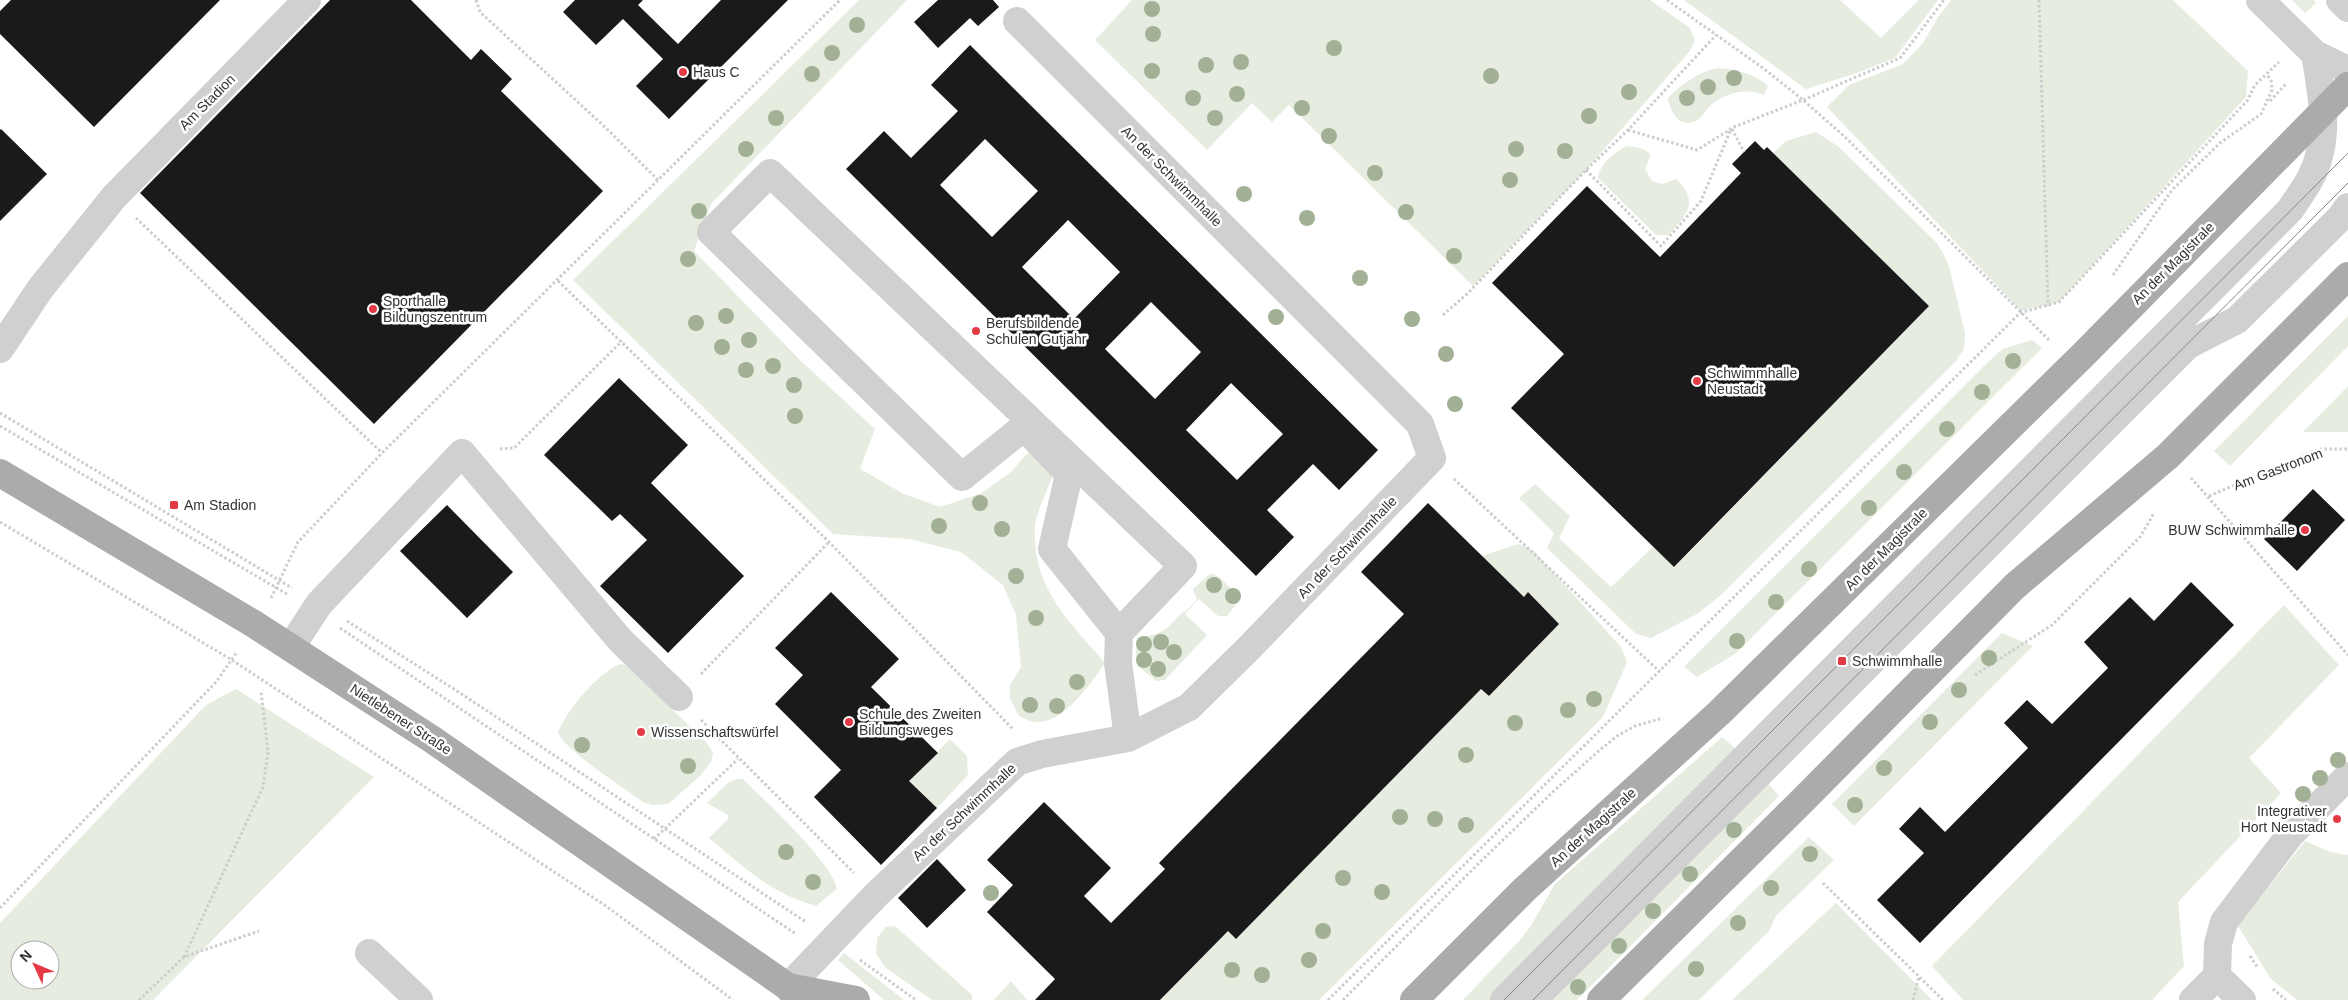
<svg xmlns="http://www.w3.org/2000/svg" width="2348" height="1000" viewBox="0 0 2348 1000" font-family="Arial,sans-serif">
<rect width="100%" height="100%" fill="#fff"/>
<path fill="#e6ecdf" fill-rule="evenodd" d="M859 0H907L711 204 694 251 801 361 875 429 860 469 904 494 940 507 982 493 1012 471 1031 449 1054 471C1050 486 1036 512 1035 525 1031 587 1068 620 1105 663 1092 682 1063 724 1037 722 1031 722 1024 718 1019 716L1010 698V685L1021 667 1016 615 1003 585 961 552 910 539 833 534 573 280Z
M1132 0H1650L1690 28 1695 40 1689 52 1586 170 1473 286 1289 105 1272 122 1252 103 1207 150 1095 40Z
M1684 0H1840L1881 38 1919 0H1938L1895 58 1857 73 1806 89Z
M1951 0H2173L2248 71 2246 97 2059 302 2021 311 1827 107 1849 85 1903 64 1923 43 1938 17Z
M2292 0H2313L2316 3 2305 13Z
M1718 68C1736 69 1755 74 1768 86L1764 95C1746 87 1723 93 1709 107 1704 112 1703 117 1696 121 1679 129 1670 111 1668 98 1683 83 1698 72 1718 68Z
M1816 132 1839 147 1937 243 1943 253 1949 266 1965 333 1964 349 1955 362 1721 595 1697 614 1651 638 1636 634 1547 548 1554 533 1519 498 1535 484 1570 516 1559 538 1611 587 1653 547 1675 567 1929 306 1773 153 1786 141Z
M1627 146C1638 147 1644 148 1651 155L1645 169 1652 181 1663 184 1676 179C1700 202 1687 215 1668 235H1656L1598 178C1600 163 1615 152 1627 146Z
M2348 316V346L2230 466 2214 451Z
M2032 340 2042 348 1735 654 1697 677 1684 667 1988 362 2003 349Z
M2348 386V432H2303Z
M1518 544 1533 550 1621 647 1627 662 1603 717 1319 1000H1160L1228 931 1236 939 1481 689 1489 696 1559 624 1528 592 1524 597 1482 556Z
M1211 573 1219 577 1241 598 1227 616H1218L1199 599 1185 614 1207 635 1165 680 1156 681 1137 665C1132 627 1147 643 1167 628 1173 623 1178 616 1184 611L1185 612 1197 600 1193 589Z
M2284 605 2339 665 2249 758 2281 793 2178 902 2184 966 2152 1000H1963L1932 966Z
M2002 633 2033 646 1854 826 1832 804Z
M621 664 626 665 705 741 713 752 711 762 700 776 668 804 652 805 643 802C623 787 568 753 558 733 564 713 600 670 621 664Z
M236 689 374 777 153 1000H0V923L206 705ZM20 950H50V980H20Z
M1722 737 1737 750 1490 1000H1463L1520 940 1530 927 1555 884Z
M950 739 967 756 968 775 937 808 909 781Z
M738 779H743C765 801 832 862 837 889L816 906C773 895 742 866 709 838L728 819V815L707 803 729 782Z
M1766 781 1779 796 1577 1000H1553Z
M1809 837 1834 860 1776 916 1769 931 1699 1000H1642Z
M2305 841 2330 852 2348 855V1000H2297L2271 979 2238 926Z
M1836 903 1932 1000H1732Z
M895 926 972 995V1000H932L886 968 876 954 877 938 886 927Z
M844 953 904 1000H884L838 960Z
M1011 981 1027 1000H994Z"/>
<path fill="#1a1a1a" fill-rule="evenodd" d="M11 0H220L94 127 0 34V11Z
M330 0H411L471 60 481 49 512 79 501 91 603 191 374 424 140 193Z
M575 0H643L638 5 678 44 721 0H788L669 119 636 86 663 59 623 19 596 45 563 12Z
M938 0H993L999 7 978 26 970 18 938 48 914 22Z
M970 45 1378 450 1339 490 1313 464 1267 510 1294 537 1256 576 846 169 884 131 911 158 958 111 931 85ZM985 139 1038 191 992 237 940 185ZM1068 220 1120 272 1074 319 1022 267ZM1151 302 1201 352 1155 399 1105 349ZM1231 383 1283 434 1237 480 1186 430Z
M1 129 47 174 0 221V130Z
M1755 141 1764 150 1767 147 1929 306 1674 567 1511 408 1564 354 1492 283 1587 186 1660 257 1741 173 1732 164Z
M619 378 688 445 651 483 744 576 668 653 600 586 647 540 620 514 612 521 544 455Z
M2313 489 2345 520 2297 571 2264 539Z
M1428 503 1524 597 1528 592 1559 624 1489 696 1481 689 1236 939 1228 931 1160 1000H1035L1055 979 987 912 1013 885 987 860 1044 802 1111 868 1084 896 1111 923 1165 869 1159 863 1404 614 1361 572Z
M447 505 513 572 467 618 400 551Z
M2191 582 2234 625 1920 943 1877 900 1924 853 1899 829 1920 807 1945 832 2028 748 2004 723 2027 700 2052 724 2108 668 2084 642 2130 597 2154 621Z
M831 592 899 659 871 687 938 753 909 781 937 808 881 865 814 797 841 770 775 704 803 675 775 648Z
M937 859 966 890 927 928 898 898Z"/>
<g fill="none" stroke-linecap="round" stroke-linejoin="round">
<path stroke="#cdcdcd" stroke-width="3" stroke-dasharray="2.5 2.5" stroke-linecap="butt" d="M476 0 480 12 606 128 659 181
M1667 0 1763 68 1803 100 1845 137 2050 341
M2039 0 2048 306
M2270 101 2286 84
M1732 129 1744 152
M1628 130 1697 150 1734 127 1803 100 1900 58 1944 0
M1586 170 1661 246 1701 201 1731 129
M136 218 382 453
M2113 275 2172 190 2220 143 2261 114 2272 90 2271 80 2267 75
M558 281 829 542 1013 729
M1443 315 1467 294 1586 170 1628 130 1716 35
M0 413 292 588
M0 426 287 594
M500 449 514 448 622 341
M2191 478 2348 655
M1454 479 1660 672
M2209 496 2319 449H2348
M0 522 232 660 606 906 733 1000
M271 598 298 542 382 453 840 0
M347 621 457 691 806 922
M340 628 796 934
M701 674 829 542
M1975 675 2052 625 2140 537 2154 513
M701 720 854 873
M654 839 738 759
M1823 883 1943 1000
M0 908 216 682 237 652
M2250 956 2258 968
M184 957 263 787 268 752 261 691
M860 960 916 1000
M2273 989 2286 1000
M139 1000 184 957 259 931
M1328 1000 2020 313 2059 302 2247 101 2255 85 2279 62
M1343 1000 1479 863 1556 789 1601 749 1617 736 1635 726 1663 718
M1913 1000 1919 976"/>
<path stroke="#d0d0d0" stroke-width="28" d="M2260 0 2315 54 2348 70
M2340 0 2348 8
M0 349 40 289 114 197 307 0
M1119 633 1052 549 1069 474 1024 427 962 477 711 232 770 173 1183 566 1119 633 1118 663 1128 738
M291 647 319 604 462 453 621 641 679 697
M369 953 419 1000
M788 987 876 895 1017 762 1042 754 1128 738 1189 707 1250 647 1432 458 1420 424 1017 21
M1504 1000 2290 210C2297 199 2305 189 2311 177 2331 139 2322 95 2315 54
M1533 1000 2188 345 2237 320 2340 218 2348 207
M2193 1000 2217 976
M2242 1000 2217 976 2218 944 2224 922 2290 835 2348 776"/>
<path stroke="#ababab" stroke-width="28" d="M0 473 254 624 433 740 788 987 798 1000
M788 987 856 1000
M1414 1000 1525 889 1719 713 2085 353 2348 86
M1601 1000 1804 799 2015 586 2168 456 2348 276"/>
<path stroke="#888" stroke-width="1" d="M1504 1000 2348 153
M1533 1000 2348 183"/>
</g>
<g fill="#a2b095">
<circle cx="1152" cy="9" r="8"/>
<circle cx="857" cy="25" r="8"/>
<circle cx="1153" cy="34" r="8"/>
<circle cx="1334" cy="48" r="8"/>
<circle cx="832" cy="53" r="8"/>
<circle cx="1241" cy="62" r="8"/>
<circle cx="1206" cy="65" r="8"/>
<circle cx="1152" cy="71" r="8"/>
<circle cx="812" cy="74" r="8"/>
<circle cx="1491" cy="76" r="8"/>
<circle cx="1734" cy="78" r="8"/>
<circle cx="1708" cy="87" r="8"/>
<circle cx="1629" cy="92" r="8"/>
<circle cx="1237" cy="94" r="8"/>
<circle cx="1193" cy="98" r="8"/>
<circle cx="1687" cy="98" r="8"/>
<circle cx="1302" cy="108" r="8"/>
<circle cx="1589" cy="116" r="8"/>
<circle cx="776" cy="118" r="8"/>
<circle cx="1215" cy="118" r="8"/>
<circle cx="1329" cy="136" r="8"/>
<circle cx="746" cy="149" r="8"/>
<circle cx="1516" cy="149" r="8"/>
<circle cx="1565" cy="151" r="8"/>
<circle cx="1375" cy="173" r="8"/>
<circle cx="1510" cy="180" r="8"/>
<circle cx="1244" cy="194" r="8"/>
<circle cx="699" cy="211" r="8"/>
<circle cx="1406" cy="212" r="8"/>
<circle cx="1307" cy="218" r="8"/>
<circle cx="1454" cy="256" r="8"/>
<circle cx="688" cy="259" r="8"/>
<circle cx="1360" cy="278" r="8"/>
<circle cx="726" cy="316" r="8"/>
<circle cx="1276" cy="317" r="8"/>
<circle cx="1412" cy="319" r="8"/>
<circle cx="696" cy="323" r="8"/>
<circle cx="749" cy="340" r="8"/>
<circle cx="722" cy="347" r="8"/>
<circle cx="1446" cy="354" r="8"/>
<circle cx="2013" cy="361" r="8"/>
<circle cx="773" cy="366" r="8"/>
<circle cx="746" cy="370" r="8"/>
<circle cx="794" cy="385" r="8"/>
<circle cx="1982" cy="392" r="8"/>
<circle cx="1455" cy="404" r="8"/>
<circle cx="795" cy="416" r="8"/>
<circle cx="1947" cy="429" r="8"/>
<circle cx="1904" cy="472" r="8"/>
<circle cx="980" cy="503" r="8"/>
<circle cx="1869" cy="508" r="8"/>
<circle cx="939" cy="526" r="8"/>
<circle cx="1002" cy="529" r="8"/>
<circle cx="1809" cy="569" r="8"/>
<circle cx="1016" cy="576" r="8"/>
<circle cx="1214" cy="585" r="8"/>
<circle cx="1233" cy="596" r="8"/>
<circle cx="1776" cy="602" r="8"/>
<circle cx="1036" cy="618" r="8"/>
<circle cx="1737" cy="641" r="8"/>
<circle cx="1161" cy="642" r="8"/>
<circle cx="1144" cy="644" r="8"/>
<circle cx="1174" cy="652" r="8"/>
<circle cx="1989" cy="658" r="8"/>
<circle cx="1144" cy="660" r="8"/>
<circle cx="1158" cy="669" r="8"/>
<circle cx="1077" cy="682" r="8"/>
<circle cx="1959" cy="690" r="8"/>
<circle cx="1594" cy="699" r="8"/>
<circle cx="1030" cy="705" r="8"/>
<circle cx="1057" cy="706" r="8"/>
<circle cx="1568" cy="710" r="8"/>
<circle cx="1930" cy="722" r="8"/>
<circle cx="1515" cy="723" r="8"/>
<circle cx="582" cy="745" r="8"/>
<circle cx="1466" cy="755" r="8"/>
<circle cx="2338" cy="760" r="8"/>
<circle cx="688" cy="766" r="8"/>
<circle cx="1884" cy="768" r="8"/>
<circle cx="2320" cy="778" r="8"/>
<circle cx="2303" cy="794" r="8"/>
<circle cx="1855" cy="805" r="8"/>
<circle cx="1400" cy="817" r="8"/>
<circle cx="1435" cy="819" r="8"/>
<circle cx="1466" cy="825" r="8"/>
<circle cx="1734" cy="830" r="8"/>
<circle cx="786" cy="852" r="8"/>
<circle cx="1810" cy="854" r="8"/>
<circle cx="1690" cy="874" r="8"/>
<circle cx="1343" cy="878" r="8"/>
<circle cx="813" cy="882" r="8"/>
<circle cx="1771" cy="888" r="8"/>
<circle cx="1382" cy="892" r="8"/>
<circle cx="991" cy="893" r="8"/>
<circle cx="1653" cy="911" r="8"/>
<circle cx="1738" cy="923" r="8"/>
<circle cx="1323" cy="931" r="8"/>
<circle cx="1619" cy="946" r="8"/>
<circle cx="1309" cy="960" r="8"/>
<circle cx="1696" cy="969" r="8"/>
<circle cx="1232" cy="970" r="8"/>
<circle cx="1262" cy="975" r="8"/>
<circle cx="1578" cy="987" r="8"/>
</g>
<g fill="#e63946" stroke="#fff" stroke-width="2">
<circle cx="683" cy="72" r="5"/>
<circle cx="373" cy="309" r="5"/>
<circle cx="976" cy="331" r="5"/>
<circle cx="1697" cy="381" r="5"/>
<rect x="169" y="500" width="10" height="10" rx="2.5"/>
<circle cx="2305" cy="530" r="5"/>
<rect x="1837" y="656" width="10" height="10" rx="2.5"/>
<circle cx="849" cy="722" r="5"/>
<circle cx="641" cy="732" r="5"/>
<circle cx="2337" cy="819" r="5"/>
</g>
<g text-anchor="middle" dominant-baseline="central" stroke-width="5" stroke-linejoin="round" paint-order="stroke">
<g font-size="14" fill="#333" stroke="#fff" text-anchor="start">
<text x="693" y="72">Haus C</text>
<text x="383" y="301">Sporthalle<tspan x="383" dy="16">Bildungszentrum</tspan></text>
<text x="986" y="323">Berufsbildende<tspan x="986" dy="16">Schulen Gutjahr</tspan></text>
<text x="1707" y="373">Schwimmhalle<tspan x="1707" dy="16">Neustadt</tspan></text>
<text x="184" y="505">Am Stadion</text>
<text x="2295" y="530" text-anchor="end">BUW Schwimmhalle</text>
<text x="1852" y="661">Schwimmhalle</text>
<text x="859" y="714">Schule des Zweiten<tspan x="859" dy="16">Bildungsweges</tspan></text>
<text x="651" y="732">Wissenschaftswürfel</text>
<text x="2327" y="811" text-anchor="end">Integrativer<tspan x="2327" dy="16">Hort Neustadt</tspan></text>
</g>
<g font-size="14" fill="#333" stroke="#fff">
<text transform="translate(207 102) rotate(-45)">Am Stadion</text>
<text transform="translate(1172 176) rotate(45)">An der Schwimmhalle</text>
<text transform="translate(2173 263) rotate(-45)">An der Magistrale</text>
<text transform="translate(2278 469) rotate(-21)">Am Gastronom</text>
<text transform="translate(1347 547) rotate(-46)">An der Schwimmhalle</text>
<text transform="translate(1886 549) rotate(-45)">An der Magistrale</text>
<text transform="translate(401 719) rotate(33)">Nietlebener Straße</text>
<text transform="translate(964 812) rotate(-43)">An der Schwimmhalle</text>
<text transform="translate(1593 827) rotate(-42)">An der Magistrale</text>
</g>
</g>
<g transform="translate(35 965) rotate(314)"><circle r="24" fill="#ffffff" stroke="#adadad"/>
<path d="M0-4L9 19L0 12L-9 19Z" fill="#e63946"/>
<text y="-8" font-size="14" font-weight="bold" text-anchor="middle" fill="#333333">N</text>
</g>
</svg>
